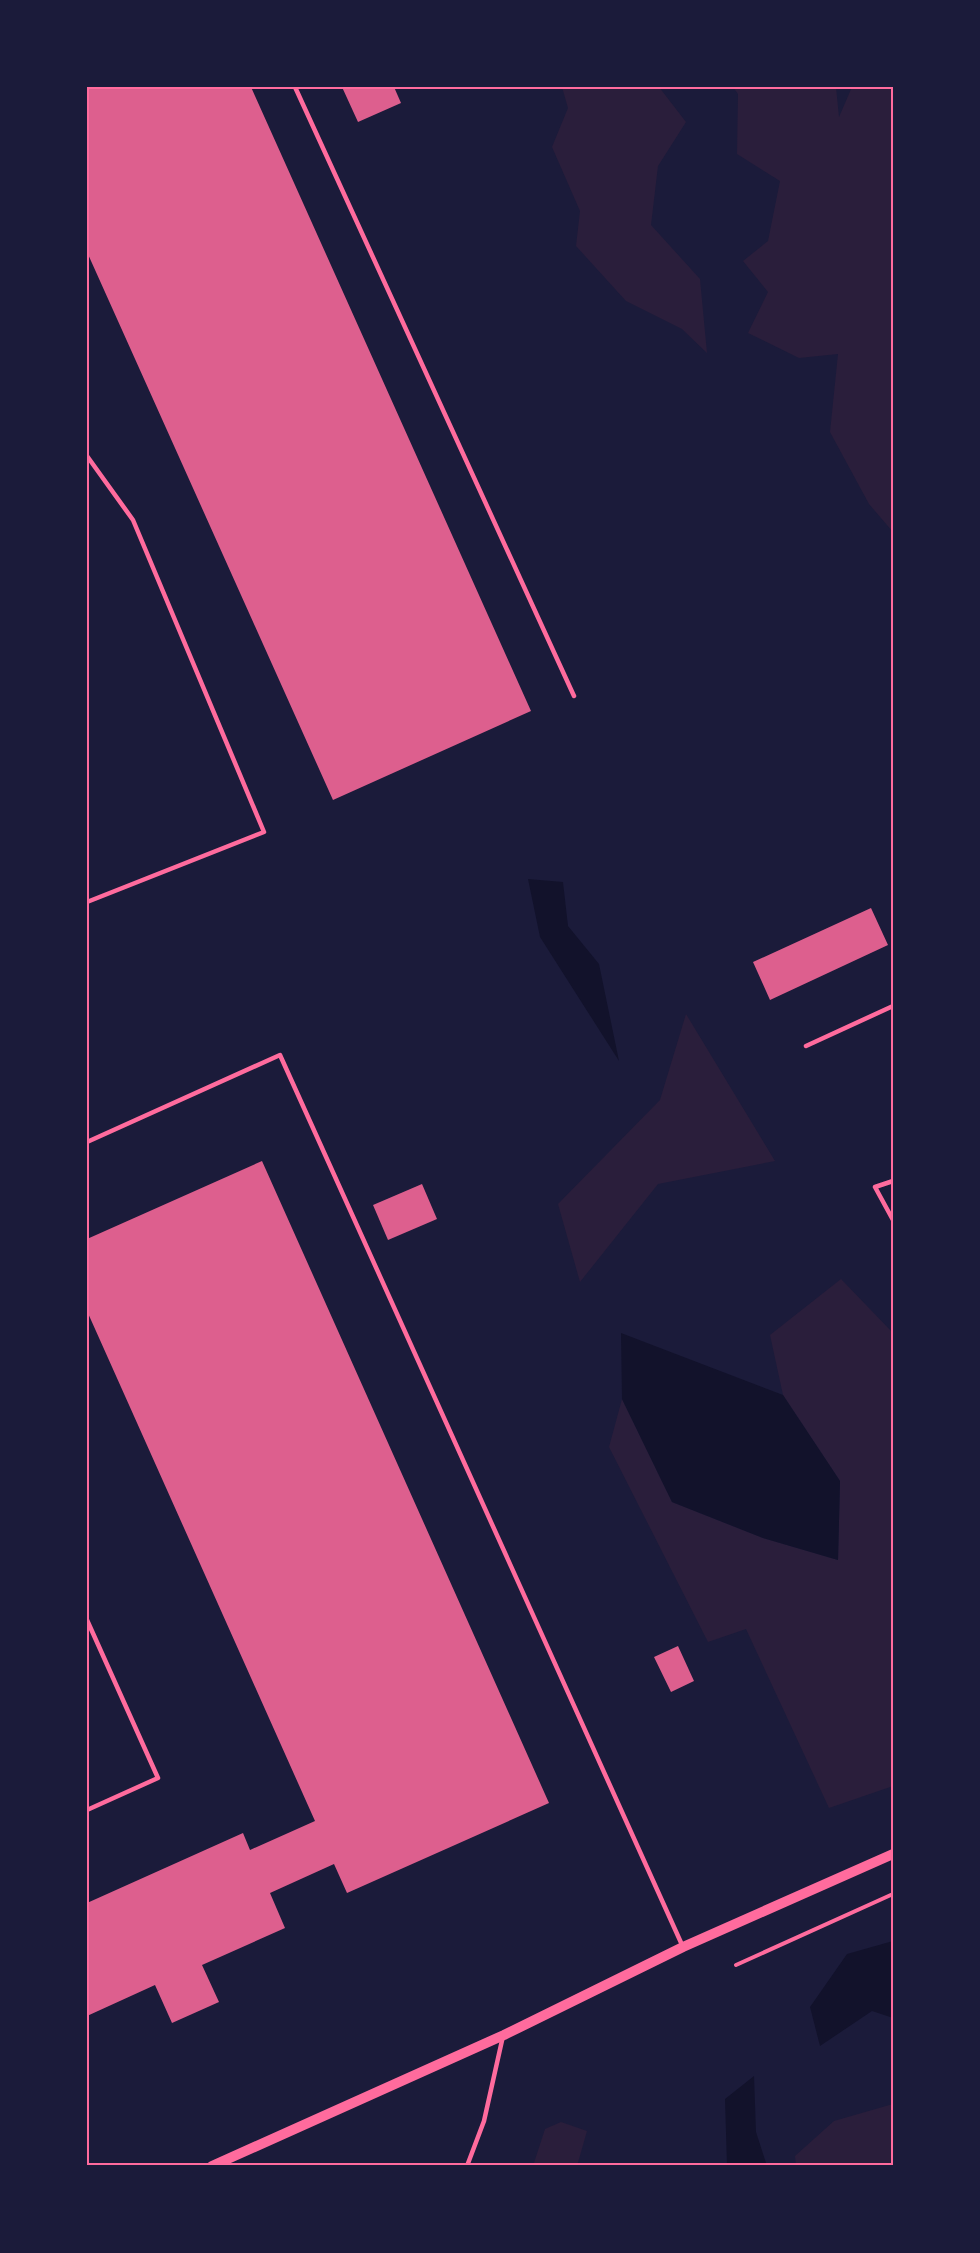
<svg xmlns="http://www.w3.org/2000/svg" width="980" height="2253" viewBox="0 0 980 2253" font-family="'IBM Plex Serif',serif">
<rect width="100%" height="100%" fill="#1b1b3a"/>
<path fill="#2a1e3b" d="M562 87H659L686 122 658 166 651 225 700 279 707 353 682 329 626 301 576 246 580 211 552 147 568 108Z
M733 87H836L839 117 852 87H893V532L869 504 830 432 838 354 799 358 748 333 768 292 743 261 768 241 780 181 737 154 738 94Z
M686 1014 775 1161 658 1184 580 1282 558 1204 660 1100Z
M841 1279 893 1333V1786L829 1808 746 1629 708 1642 609 1447 622 1399 672 1502 763 1538 838 1560 840 1481 783 1395 770 1335Z
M893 2104V2166H796L795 2156 834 2121Z
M561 2122 587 2131 577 2166H533L545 2129Z"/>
<path fill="#12122b" d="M528 879 563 882 568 926 599 964 619 1061 540 937Z
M621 1333 783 1395 840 1481 838 1560 763 1538 672 1502 622 1399Z
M893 1941V2018L872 2011 820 2046 810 2007 847 1954Z
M754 2076 756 2132 767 2166H727L725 2099Z"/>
<path fill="#dd5f8e" d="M87 87H251L531 711 333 800 87 252Z
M342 87H394L401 103 358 122Z
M871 908 888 945 770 1000 753 962Z
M262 1161 549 1803 347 1893 334 1864 270 1893 285 1928 202 1965 219 2002 172 2023 155 1985 87 2016V1903L243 1833 250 1850 315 1821 87 1311V1239Z
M422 1184 437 1219 388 1240 373 1205Z
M678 1646 694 1681 671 1692 654 1657Z"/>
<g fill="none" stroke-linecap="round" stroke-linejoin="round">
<path stroke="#ff6b9d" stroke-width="4" d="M736 1965 893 1894"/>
<path stroke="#ff6b9d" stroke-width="4.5" d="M295 87 574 696
M87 456 133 520 264 832 87 902
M806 1046 893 1006
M87 1142 280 1055 683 1947
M893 1181 875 1187 893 1220
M87 1620 158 1778 87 1810
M467 2166 484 2121 503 2036"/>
<path stroke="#ff6b9d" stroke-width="10" d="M212 2166 504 2035 683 1947 893 1854"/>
</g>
<rect width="980" height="2253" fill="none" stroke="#1b1b3a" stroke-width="177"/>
<rect x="88" y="88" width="804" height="2076" fill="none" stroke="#ff6b9d" stroke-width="2"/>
</svg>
